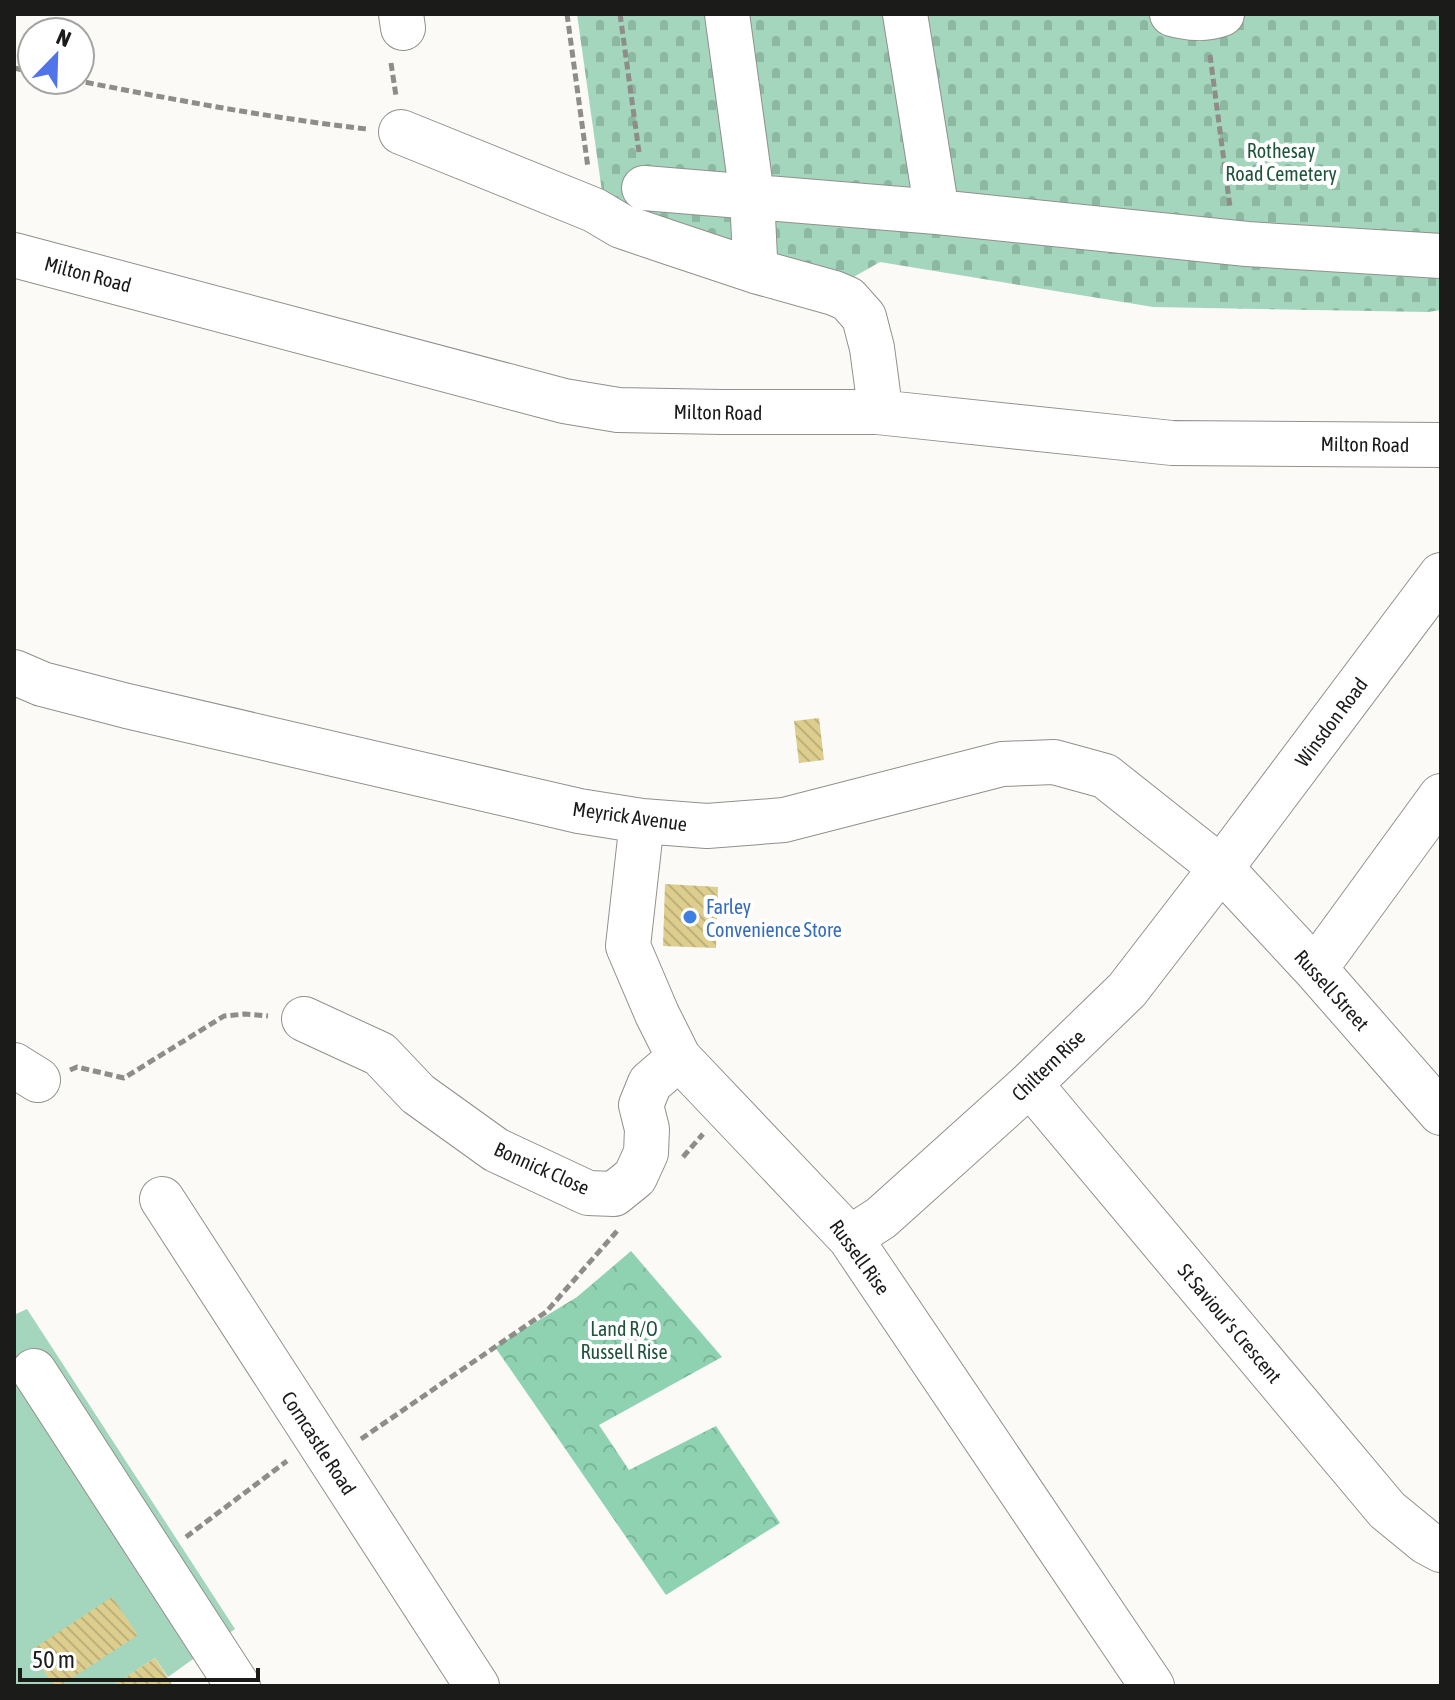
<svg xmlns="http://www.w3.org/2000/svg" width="1455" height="1700" viewBox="0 0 1455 1700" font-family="'Asap Condensed',sans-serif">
<defs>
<pattern id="forest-crowns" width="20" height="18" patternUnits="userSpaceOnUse" patternTransform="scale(2)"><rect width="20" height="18" fill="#8ed2b1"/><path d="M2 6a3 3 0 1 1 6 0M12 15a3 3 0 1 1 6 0" fill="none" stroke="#7ab498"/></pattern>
<pattern id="cemetery-stones" width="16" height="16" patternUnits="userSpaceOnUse" patternTransform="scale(2)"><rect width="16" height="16" fill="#a3d6bc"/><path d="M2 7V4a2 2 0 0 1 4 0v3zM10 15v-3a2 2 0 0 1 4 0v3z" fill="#8cb7a1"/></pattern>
<pattern id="building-back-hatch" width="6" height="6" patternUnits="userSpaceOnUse" patternTransform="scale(2)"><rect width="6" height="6" fill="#ddce8e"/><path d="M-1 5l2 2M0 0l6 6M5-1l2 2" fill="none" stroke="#bdb07a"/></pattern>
</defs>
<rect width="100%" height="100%" fill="#fbfaf6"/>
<path fill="url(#forest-crowns)" d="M631 1251 722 1357 599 1425 629 1470 716 1426 780 1523 666 1595 495 1347 577 1297Z"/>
<path fill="url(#cemetery-stones)" d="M577 14H1441V310L1428 312 1153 307 880 262 836 287 605 213Z"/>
<path fill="#a3d6bc" d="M27 1309 235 1629 168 1677 155 1658 112 1686H14V1315Z"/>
<path fill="url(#building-back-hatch)" d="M819 718 824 760 799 763 794 721Z
M665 884 718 887 716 948 663 946Z
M112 1597 138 1635 60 1686H54L30 1651Z
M155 1658 173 1686H112Z"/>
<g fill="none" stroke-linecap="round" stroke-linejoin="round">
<defs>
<path id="minor" d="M401 14 403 28
M727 14 752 196 755 258
M905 14 937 212
M1172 14C1190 19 1205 20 1222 14
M401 132 594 210 621 226 668 242 755 271 834 293 848 299 864 317 872 348 878 393 877 412
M644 188 937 212 1247 244 1441 256
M14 255 564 401 618 410 722 412H877L1172 443 1441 445
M14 672 42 684 127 706 579 811 642 821 707 826 784 820 1002 764 1054 762 1105 776 1221 868 1315 969 1441 1113
M642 821 628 946 657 1014 679 1058 850 1238 1152 1686
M1315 969 1441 796
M304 1019 380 1054 418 1094 496 1150 588 1193 614 1194 635 1177 646 1153 647 1129 641 1105 650 1083 679 1058
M14 1065 38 1080
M1030 1084 1387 1510 1426 1542 1441 1550
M162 1199 477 1686
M850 1238 881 1218 1030 1084 1127 990 1221 868 1441 575
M34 1371 238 1686"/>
</defs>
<use href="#minor" stroke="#91908d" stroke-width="46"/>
<path stroke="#8e8d8a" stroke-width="5" stroke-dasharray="8 4" stroke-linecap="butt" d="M567 14 588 168
M620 14 639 152
M1210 55 1230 207
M391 63 396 96
M14 68 32 72
M74 80C171 99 269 118 367 129
M70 1070 77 1067 124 1078 224 1016 245 1014 268 1016
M683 1157 703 1134
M361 1439 546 1312 618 1230
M186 1537 287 1461"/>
<use href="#minor" stroke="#fff" stroke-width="44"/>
</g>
<circle fill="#3f7fe0" stroke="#fff" stroke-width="3" cx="690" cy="917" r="8"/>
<g text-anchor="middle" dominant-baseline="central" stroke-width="8" stroke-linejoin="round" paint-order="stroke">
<g font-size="20" fill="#1e533c" stroke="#fff">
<text x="1281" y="150">Rothesay<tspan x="1281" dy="23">Road Cemetery</tspan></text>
<text x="624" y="1328">Land R/O<tspan x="624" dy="23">Russell Rise</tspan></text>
</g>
<g font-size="20" fill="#1b1b1a" stroke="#fff">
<text transform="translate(88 274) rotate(15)">Milton Road</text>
<text transform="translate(718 412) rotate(1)">Milton Road</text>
<text transform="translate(1365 444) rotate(1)">Milton Road</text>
<text transform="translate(1331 722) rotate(-53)">Winsdon Road</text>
<text transform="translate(630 816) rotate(8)">Meyrick Avenue</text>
<text transform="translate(1332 990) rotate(48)">Russell Street</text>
<text transform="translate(1048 1065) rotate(-44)">Chiltern Rise</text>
<text transform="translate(542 1168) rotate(24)">Bonnick Close</text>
<text transform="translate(860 1257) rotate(54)">Russell Rise</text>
<text transform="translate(1230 1323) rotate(50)">St Saviour's Crescent</text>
<text transform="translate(319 1443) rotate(57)">Corncastle Road</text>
</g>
<g font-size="20" fill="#366cbe" stroke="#fff" text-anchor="start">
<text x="706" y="906">Farley<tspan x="706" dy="23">Convenience Store</tspan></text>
</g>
</g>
<rect width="1455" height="1700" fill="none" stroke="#1b1b1a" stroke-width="32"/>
<g transform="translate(56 56) rotate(23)"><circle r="38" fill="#ffffff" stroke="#a4a4a3" stroke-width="2"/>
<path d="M0-6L14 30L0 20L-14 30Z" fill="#5174e9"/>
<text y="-12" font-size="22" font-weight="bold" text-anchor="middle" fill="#1b1b1a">N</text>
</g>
<path d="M20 1668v12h238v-12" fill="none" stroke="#1b1b1a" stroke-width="4"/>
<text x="32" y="1668" font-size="24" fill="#1b1b1a" stroke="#ffffff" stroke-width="6" paint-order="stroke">50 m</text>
</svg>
